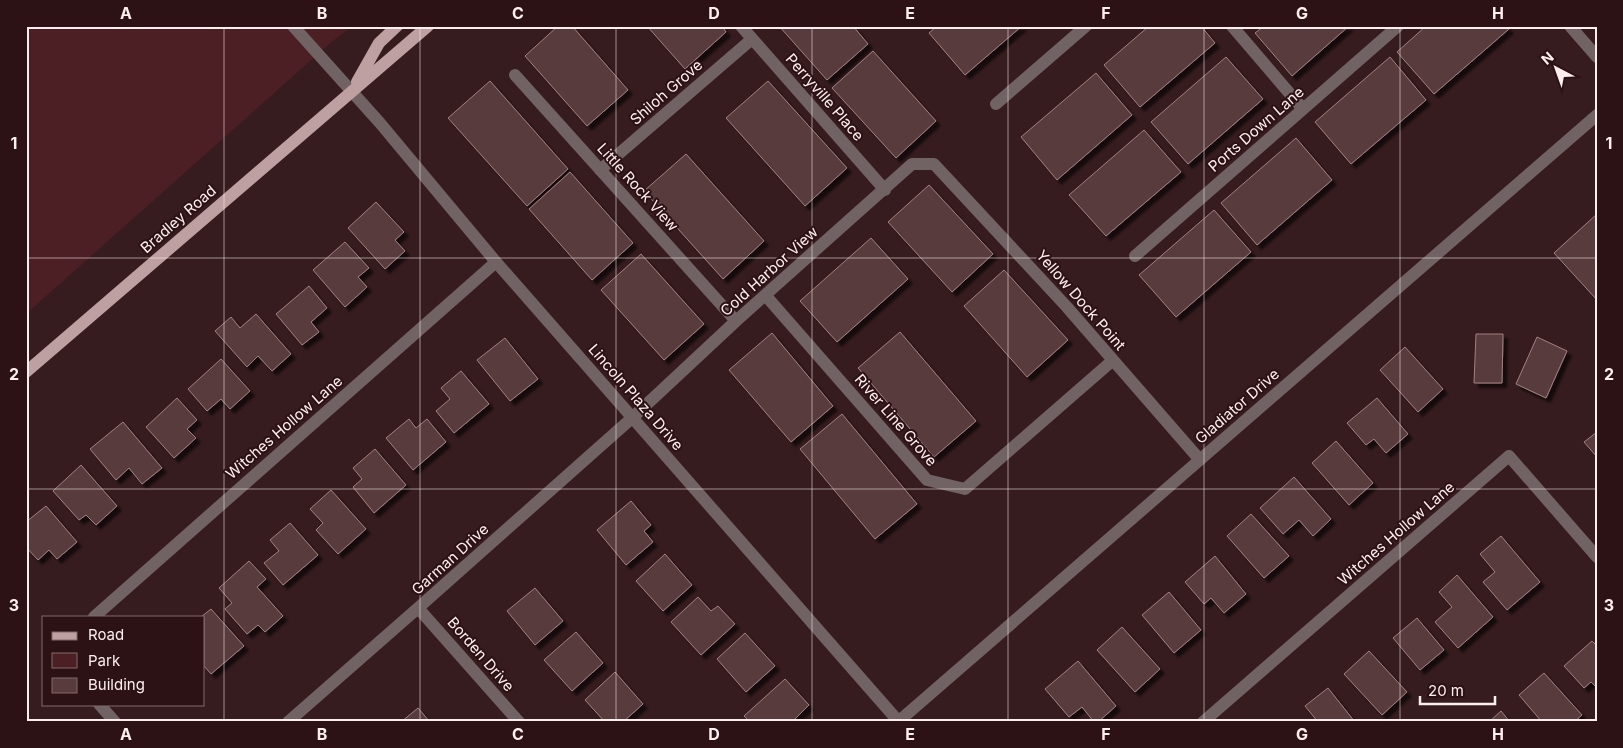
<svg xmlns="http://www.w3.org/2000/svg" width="1623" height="748" viewBox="0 0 1623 748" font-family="Inter,sans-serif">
<defs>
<filter id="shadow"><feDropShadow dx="4.5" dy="4.5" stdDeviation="1" flood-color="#0009"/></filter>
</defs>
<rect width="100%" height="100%" fill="#361c1e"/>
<path fill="#4c1f25" d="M26 26H352L328 45 26 314Z"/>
<path fill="#583b3d" stroke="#a28082" filter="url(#shadow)" d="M558 26H572L628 90 587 126 525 56Z
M647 26H722L726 32 685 69Z
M779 26H853L868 44 827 80Z
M937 26H1022L965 75 929 33Z
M1149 26H1201L1215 43 1140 107 1104 65Z
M1264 26H1349L1292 76 1255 33Z
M1426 26H1506L1509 29 1434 94 1397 52Z
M873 51 936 121 896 158 832 88Z
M1226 57 1263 99 1188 164 1151 122Z
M1390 57 1426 100 1351 164 1315 122Z
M1096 73 1132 115 1057 180 1021 137Z
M490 81 568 169 527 206 448 118Z
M768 81 847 168 805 206 726 118Z
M1144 130 1181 172 1106 236 1069 195Z
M1296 138 1332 180 1257 245 1221 203Z
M686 154 764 241 723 279 644 191Z
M570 172 633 243 592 280 529 209Z
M929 185 993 254 952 292 888 222Z
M376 202 404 232 395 240 405 251 385 269 348 228Z
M1214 210 1251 252 1176 317 1139 275Z
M1597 214V300L1554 253Z
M871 238 908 279 837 342 800 301Z
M345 242 369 268 358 277 367 287 345 307 313 270Z
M641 254 704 324 664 360 601 290Z
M1004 270 1068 340 1027 377 964 306Z
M309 286 327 308 311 322 319 332 302 345 276 314Z
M256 314 291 354 272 371 258 356 247 367 215 331 231 317 240 328Z
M900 332 976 421 934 457 858 368Z
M772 333 833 406 791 442 729 370Z
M1476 334H1503L1502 383H1474Z
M1537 337 1567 351 1546 398 1516 384Z
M505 338 538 379 510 401 477 360Z
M1405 347 1443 389 1418 412 1380 370Z
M221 359 250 391 230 409 221 399 207 411 188 389Z
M461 371 489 404 454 433 436 411 450 399 441 388Z
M177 398 197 420 187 429 196 438 174 458 146 427Z
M1377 398 1408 434 1386 453 1374 439 1366 445 1347 423Z
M842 414 917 504 875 539 800 449Z
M409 419 416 428 427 419 446 442 413 470 386 438Z
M123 422 162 468 142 484 129 468 116 480 90 449Z
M1597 432V457L1584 442Z
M1336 441 1373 483 1349 505 1312 463Z
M375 449 406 485 374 513 353 487 362 479 353 468Z
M81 465 117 506 96 525 86 515 79 520 53 491Z
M1294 477 1331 519 1313 536 1299 520 1283 534 1260 508Z
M331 490 366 529 338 554 316 530 323 523 310 509Z
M631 501 651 525 644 531 653 542 626 565 597 530Z
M46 506 77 542 57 559 49 550 38 560 26 547V522Z
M1251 514 1289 556 1264 578 1227 536Z
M290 523 318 555 283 585 264 563 279 551 270 540Z
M1501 536 1540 582 1507 610 1483 582 1495 572 1480 554Z
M665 554 692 585 663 611 636 581Z
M1215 556 1246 594 1224 613 1211 598 1204 604 1185 582Z
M249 561 266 579 257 587 283 616 265 632 258 625 247 634 225 609 232 603 219 588Z
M1457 575 1493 617 1458 648 1435 622 1452 607 1439 592Z
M535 588 563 621 535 645 507 611Z
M1169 592 1201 630 1174 653 1142 615Z
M698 597 711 611 718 606 735 624 701 655 671 622Z
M211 609 244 646 211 674 204 666V617H201Z
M1417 618 1444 650 1420 670 1393 638Z
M1122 627 1160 669 1135 692 1097 650Z
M576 632 603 663 572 691 544 660Z
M745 633 775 666 746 692 717 659Z
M1592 641 1597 646V688L1591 682 1584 688 1564 666Z
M1369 651 1407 692 1382 715 1344 674Z
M1078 661 1116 706 1098 722H1094L1082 707 1069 717 1045 689Z
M615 672 643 704 623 722H605L585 700Z
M1544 673 1582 715 1574 722H1542L1519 695Z
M785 679 809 705 792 722H750L744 716Z
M1328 688 1355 722H1318L1305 706Z
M418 708 430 722H401Z
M1501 711 1510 722H1489Z"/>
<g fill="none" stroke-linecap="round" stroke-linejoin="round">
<path stroke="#716263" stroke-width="12" d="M293 26 380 123 496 262 899 722
M741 26 885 190
M1232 26 1303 109
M1570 26 1597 57
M515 75 736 321
M996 104 1086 26
M600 170 752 39
M1135 256 1398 26
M766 296 927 480 965 489 1112 361
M418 608 519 722
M94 617 496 262
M99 704 115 722
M899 721 1597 115
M288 722 418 608 632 418 736 321 912 164H934L1066 306 1200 460
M1203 722 1509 456 1597 557"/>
<path stroke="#bea0a2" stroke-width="12" d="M357 82 379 43 397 26
M26 372 428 26"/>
</g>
<path fill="none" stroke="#feeeef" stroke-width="1" stroke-opacity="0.55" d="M224 26V722M420 26V722M616 26V722M812 26V722M1008 26V722M1204 26V722M1400 26V722M26 258H1597M26 489H1597"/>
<g text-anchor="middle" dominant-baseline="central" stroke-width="4" stroke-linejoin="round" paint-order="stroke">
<g font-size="15" fill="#feeeef" stroke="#2c1215">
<text transform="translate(666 92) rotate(-41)">Shiloh Grove</text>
<text transform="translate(825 97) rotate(49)">Perryville Place</text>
<text transform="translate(1256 129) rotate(-41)">Ports Down Lane</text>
<text transform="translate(638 187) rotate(48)">Little Rock View</text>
<text transform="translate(178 219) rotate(-41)">Bradley Road</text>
<text transform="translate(769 271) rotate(-42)">Cold Harbor View</text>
<text transform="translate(1081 300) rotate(49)">Yellow Dock Point</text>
<text transform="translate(636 397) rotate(49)">Lincoln Plaza Drive</text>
<text transform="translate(1237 406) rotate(-41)">Gladiator Drive</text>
<text transform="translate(896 420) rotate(49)">River Line Grove</text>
<text transform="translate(284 427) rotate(-41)">Witches Hollow Lane</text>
<text transform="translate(1396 533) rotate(-41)">Witches Hollow Lane</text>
<text transform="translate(450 559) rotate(-42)">Garman Drive</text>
<text transform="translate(481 654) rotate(49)">Borden Drive</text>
</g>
</g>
<rect width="1623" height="748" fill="none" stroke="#2c1215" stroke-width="55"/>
<rect x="42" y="616" width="162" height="90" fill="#2c1215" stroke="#806a6c"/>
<rect x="52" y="632" width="25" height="8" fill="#bea0a2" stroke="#806a6c"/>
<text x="88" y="640" font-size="15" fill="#feeeef">Road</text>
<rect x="52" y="653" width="25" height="15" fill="#4c1f25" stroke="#806a6c"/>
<text x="88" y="666" font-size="15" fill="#feeeef">Park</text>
<rect x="52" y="678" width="25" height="15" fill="#583b3d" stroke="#806a6c"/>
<text x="88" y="690" font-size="15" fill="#feeeef">Building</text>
<g transform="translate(1556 68) rotate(319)" stroke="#2c1215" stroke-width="4" paint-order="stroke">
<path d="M0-4L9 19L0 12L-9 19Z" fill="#feeeef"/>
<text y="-8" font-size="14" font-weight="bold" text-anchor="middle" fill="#feeeef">N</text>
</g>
<path d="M1420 696v8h75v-8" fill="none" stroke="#feeeef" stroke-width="2.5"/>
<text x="1428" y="696" font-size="15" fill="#feeeef" stroke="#2c1215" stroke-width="4" paint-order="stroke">20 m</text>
<rect x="28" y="28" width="1568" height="692" fill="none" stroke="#feeeef" stroke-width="2"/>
<g font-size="16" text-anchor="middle" font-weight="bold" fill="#feeeef">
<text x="126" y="19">A</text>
<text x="322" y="19">B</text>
<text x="518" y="19">C</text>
<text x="714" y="19">D</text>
<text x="910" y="19">E</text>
<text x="1106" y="19">F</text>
<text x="1302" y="19">G</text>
<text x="1498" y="19">H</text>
<text x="14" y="149">1</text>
<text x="1609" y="149">1</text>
<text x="14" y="380">2</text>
<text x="1609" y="380">2</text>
<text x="14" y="611">3</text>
<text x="1609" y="611">3</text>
<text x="126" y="740">A</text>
<text x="322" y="740">B</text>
<text x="518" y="740">C</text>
<text x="714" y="740">D</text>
<text x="910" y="740">E</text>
<text x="1106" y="740">F</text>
<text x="1302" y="740">G</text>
<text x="1498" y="740">H</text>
</g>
</svg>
